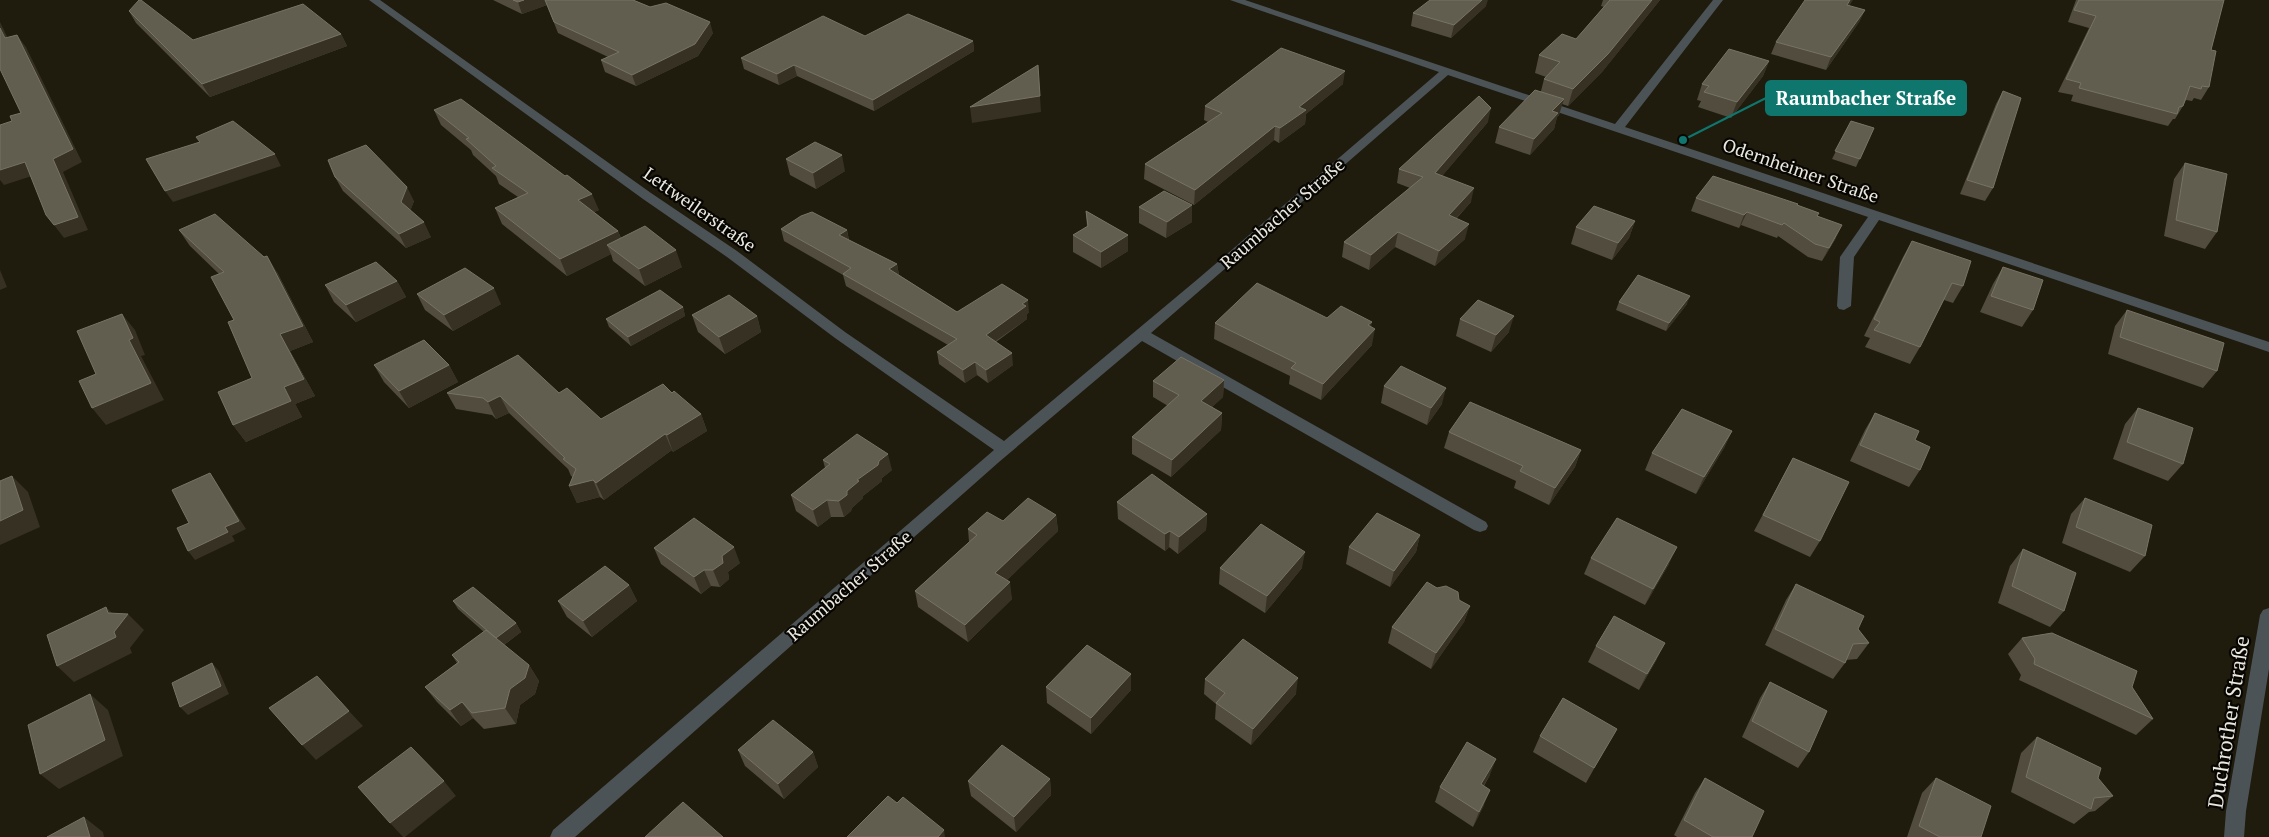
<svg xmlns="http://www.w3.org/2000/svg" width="2269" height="837" viewBox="0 0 2269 837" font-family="'PT Serif',serif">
<rect width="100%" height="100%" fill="#1f1b0d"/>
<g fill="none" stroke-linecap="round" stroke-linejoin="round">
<path fill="#4b5356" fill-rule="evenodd" d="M369 0H380L651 193 737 251 845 332 1004 441 1199 278 1439 72 1230 0H1245L1615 124 1713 0H1723L1625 127 2269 342V352L1879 220 1854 257 1851 306 1844 310 1839 309 1837 306 1840 257 1868 217 1448 75 1151 333 1486 522 1488 526 1486 530 1480 532 1474 530 1142 341 999 462 575 837H550L553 830 994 450 835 338 727 257 643 199Z
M2269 608V669L2246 811 2244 837H2224L2226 811 2260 615 2263 610Z"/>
</g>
<path fill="#514c3d" d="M493 0H633L713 33 698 56 636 86 605 72 601 60 608 57 558 33 547 5 522 14Z
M1603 0H1660L1602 72 1568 106 1562 104 1559 115 1557 117 1554 129 1530 155 1495 143 1499 127 1541 91 1544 79 1546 77 1535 73 1539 55 1576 39 1604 7 1601 6Z
M2076 0H2224L2211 50 2209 87 2201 100 2194 98 2192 101 2186 100 2183 106 2175 119H2173L2168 126 2071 101 2073 95 2058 92 2089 28 2068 22Z
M1486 6 1451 38 1411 26 1413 13Z
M1849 6 1865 10 1859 22 1826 70 1771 54 1776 42Z
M129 11 193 40 341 34 347 46 210 97 136 23Z
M865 36 973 41 974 51 874 111 797 76 779 85 744 69 741 58Z
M1769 61 1763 76 1731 118 1698 107 1701 101 1697 100 1702 84Z
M1343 84 1306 114 1305 124 1279 143 1274 140 1194 205 1144 179 1145 164 1208 122 1204 120 1205 106Z
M2003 91 1993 188 1985 201 1960 194 1996 104Z
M434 110 599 210 594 212 618 231 621 238 682 267 645 286 613 261 611 254 567 276 502 224 495 208 518 197 499 184 496 176 473 155 471 150 441 125Z
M1851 121 1874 128 1856 167 1832 159Z
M1488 122 1442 176 1471 202 1456 219 1465 239 1435 266 1395 247 1369 270 1342 257 1344 242 1410 188 1397 183 1399 169Z
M786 159 845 171 816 189 790 175Z
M2185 163 2217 232 2205 249 2164 236 2174 179Z
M335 177 414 201 410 211 431 237 406 248 343 191Z
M1696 198 1798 206 1819 213 1817 216 1836 238 1822 261 1808 257 1778 236 1777 238 1741 225 1739 228 1691 211Z
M1139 207 1192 222 1166 238 1139 223Z
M1086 211 1128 235V251L1101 268 1073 252V235L1087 227Z
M1635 221 1629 238 1612 260 1571 244 1576 227Z
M781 229 847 230 849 240 897 264 899 275 957 312H1029L1027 314V319L996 342 1013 365 988 383 977 375 965 383 939 364 937 352 948 345 846 286 843 275 784 241Z
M179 230 277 272 313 342 290 351 315 396 295 404 302 417 246 442 233 425 252 378 219 274 190 246Z
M1912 241 1963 286 1953 303 1944 300 1920 347 1910 364 1865 347 1870 338 1864 336 1903 257Z
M2003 267 2033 310 2022 327 1980 312 1993 284Z
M397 281 406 297 356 322 334 302 325 285Z
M417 294 501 304 453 331 425 310Z
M1619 302 1687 304 1666 331 1616 310Z
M683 307 685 316 631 346 609 327 606 319Z
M2127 310 2217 371 2203 388 2108 354 2115 326Z
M692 315 757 316 761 332 725 354 698 332Z
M1327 318 1371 327 1372 345 1321 400 1289 384 1290 376 1214 339 1215 323Z
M1460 319 1509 332 1491 352 1456 336Z
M374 365H449L458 382 409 408 384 382Z
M1224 380 1223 397 1212 407 1222 413 1221 430 1171 477 1132 454V437L1168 406 1153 397V381Z
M1384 386 1442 404 1427 425 1381 403Z
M447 393H559L601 419 672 393 701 414 707 431 673 452 672 450 604 500 600 497 577 503 569 486 573 477 571 476 568 469 509 413 496 419 492 415 456 409Z
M2138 408 2183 464 2168 481 2113 459 2125 424Z
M1875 413 1915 440 1920 470 1909 487 1850 461 1865 430Z
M1732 431 1724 448 1696 494 1645 470 1652 453Z
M1449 432 1581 450 1575 467 1549 505 1514 488 1516 481 1444 448Z
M1793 458 1820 541 1810 557 1754 531Z
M823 460 892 470 882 478V481L863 496V498L852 508 851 511 844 517H831L818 527 796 511 791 495 825 468Z
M2085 498 2145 556 2130 572 2062 543 2071 514Z
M1117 502 1207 514 1206 530 1178 554 1169 547 1165 551 1118 519Z
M1056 515 1058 531 1007 580 1012 599 968 642 918 607 915 591 969 542 968 529Z
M1420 535 1416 552 1390 587 1346 564 1349 547Z
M654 548 740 563 728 572 729 579 720 587 711 586 701 594 661 564Z
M2023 549 2064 611 2050 627 1998 603 2010 566Z
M1591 558 1669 564 1645 605 1584 574Z
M1220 568H1302L1265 613 1219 584Z
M1796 584 1858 629 1869 643 1857 659 1846 660 1845 663 1833 679 1765 645 1786 600Z
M629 585 637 601 592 637 567 617 558 601Z
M1459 600 1470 606 1464 622 1431 669 1388 643 1392 627Z
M453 601 516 623 521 632 504 645 529 665 539 681 535 694 520 705 516 724 484 729 473 718 461 726 437 702 425 687 457 663 452 655 484 632 458 609Z
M2022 638 2132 687 2153 719 2136 735 2019 680 2021 675 2008 654Z
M1596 646 1657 659 1639 690 1588 662Z
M1131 674V690L1091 734 1047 703 1046 687Z
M1205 679 1296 694 1251 745 1215 719 1216 704 1204 694Z
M1770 682 1809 752 1798 768 1742 737 1760 698Z
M1540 736 1608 744 1586 783 1533 752Z
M2037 737 2113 796 2095 811 2089 812 2074 824 2011 792 2021 753Z
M738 750 813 752 818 767 784 799 745 766Z
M1490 775 1484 786V805L1473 827 1435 802 1440 787Z
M1705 778 1752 837H1677L1674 835 1695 793Z
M1936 778 1981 837H1907L1922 793Z
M1050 779 1051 795 1016 832 971 796 968 781Z"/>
<path fill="#363123" d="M524 0H545L547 5 522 14 518 2Z
M1482 0H1488L1486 6 1451 38 1454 25Z
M1652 0H1660L1602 72 1568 106 1573 89Z
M1850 0H1853L1842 18 1847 5Z
M1865 10 1859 22 1826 70 1831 57Z
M0 22 14 51 5 38 0 28Z
M710 22 713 33 698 56 636 86 632 75Z
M341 34 347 46 210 97 202 84Z
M17 35 26 47 82 162 63 172 88 230 64 238 54 225 53 159Z
M973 41 974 51 874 111 873 100Z
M1769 61 1763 76 1731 118 1737 102Z
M794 65 797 76 779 85 777 74Z
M1345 71 1343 84 1306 114 1305 124 1279 143 1280 128 1299 107Z
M1040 96 1041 112 972 123 970 107Z
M1564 99 1559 115 1557 117 1554 129 1530 155 1534 139 1552 111Z
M1491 108 1488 122 1432 188 1435 173Z
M1275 126 1274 140 1194 205 1195 190Z
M275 154 281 166 173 202 165 191Z
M842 155 845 171 816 189 813 173Z
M25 162 35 175 4 185 0 180V170Z
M407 187 414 201 408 217 401 202Z
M1474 188 1471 202 1445 230 1449 215Z
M592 194 599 210 584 217 578 200Z
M1192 205V222L1166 238 1167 222Z
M1747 212 1741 225 1739 228 1744 215Z
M1635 221 1629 238 1612 260 1618 243Z
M424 222 431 237 406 248 399 234Z
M1469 224 1465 239 1435 266 1439 251Z
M1842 225 1836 238 1822 261 1829 248Z
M847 230 849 242 839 235Z
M618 231 624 247 607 245 611 254 567 276 560 259Z
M1398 232 1395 247 1369 270 1371 255Z
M1128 235V251L1101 268V252Z
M676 250 682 267 645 286 639 269Z
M267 256 277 272 313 342 290 351 315 396 295 404 302 417 246 442 233 425 284 387 280 334Z
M897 264 899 276 889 269Z
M0 270 7 287 0 290Z
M397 281 406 297 356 322 346 305Z
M494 288 501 304 453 331 444 315Z
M1690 296 1687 304 1666 331 1669 323Z
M1028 300 1029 312 1027 314V319L987 347 986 335 1022 304Z
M683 307 685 316 631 346 628 337Z
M122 314 135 330 145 355 141 356 164 400 106 425 92 408 129 340Z
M757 316 761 332 725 354 719 337Z
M1514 316 1509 332 1491 352 1496 335Z
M1372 322 1370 334 1375 329 1372 345 1321 400 1323 384 1368 325Z
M1012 353 1013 365 988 383 986 370Z
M975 362 977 375 965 383 963 370Z
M449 365 458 382 409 408 399 391Z
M1224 380 1223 397 1200 418 1201 401Z
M1446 388 1442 404 1427 425 1431 408Z
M500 396 509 413 496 419 488 402Z
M1222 413 1221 430 1171 477 1172 460Z
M701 414 707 431 673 452 667 435Z
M1732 431 1724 448 1696 494 1704 477Z
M665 434 672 450 604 500 596 483Z
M1581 450 1575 467 1549 505 1555 488Z
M888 454 892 470 882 478V481L863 496V498L852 508 851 511 844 517 839 501 857 480Z
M210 473 216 482 246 529 232 536 235 541 195 560 188 551 225 527Z
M12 476 28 492 40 527 0 545V521Z
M593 480 600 497 577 503 569 486Z
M827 500 831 517 818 527 813 510Z
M1207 514 1206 530 1178 554 1179 537Z
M1056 515 1058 531 998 589 995 573Z
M1170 531 1169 547 1165 551V534Z
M1420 535 1416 552 1390 587 1394 571Z
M734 547 740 563 728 572 729 579 720 587 713 570 722 556Z
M1677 547 1669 564 1645 605 1653 589Z
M1305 552 1302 568 1265 613 1267 596Z
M704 570 711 586 701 594 694 577Z
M1010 582 1012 599 968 642 965 625Z
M629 585 637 601 592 637 583 621Z
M1470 606 1464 622 1431 669 1436 653Z
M106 607 121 622 128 614 144 630 130 648 132 653 74 682 57 666 108 613Z
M516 623 521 632 501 647 496 638Z
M1665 643 1657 659 1639 690 1647 674Z
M212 663 219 671 229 694 188 715 180 707Z
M529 665 539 681 535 694 520 705 516 724 505 708 510 689Z
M1131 674V690L1091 734V718Z
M1298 678 1296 694 1251 745 1253 729Z
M90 694 108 710 123 756 59 789 40 774Z
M462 702 473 718 461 726 450 710Z
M349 711 363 726 316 760 302 745Z
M813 752 818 767 784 799 778 784Z
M1496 759 1490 775 1475 799 1481 784Z
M1050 779 1051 795 1016 832 1014 817Z
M444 781 456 796 405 837H403L390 823Z
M1490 790 1484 805 1473 827 1479 812Z
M84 817 103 832 104 837H90Z
M944 830 945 837H938Z"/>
<path fill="#615d4f" stroke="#777365" d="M139 0H141L193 40 303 4 341 34 202 84 129 11Z
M513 0H524L518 2Z
M545 0H633L650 7 666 3 710 22 695 44 632 75 601 60 619 52 554 22Z
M1430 0H1482L1454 25 1413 13Z
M1610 0H1652L1608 54 1573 89 1544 79 1560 62 1539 55 1562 34 1576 39Z
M1805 0H1850L1847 5 1865 10 1831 57 1776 42Z
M2079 0H2224L2211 50 2216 51 2209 87 2202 86 2201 89 2190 86 2183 106 2179 107 2177 114 2079 88 2081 83 2066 79 2096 16 2074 10Z
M908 14 973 41 873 100 794 65 777 74 741 58 823 16 865 36Z
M0 28 5 38 17 35 73 149 53 159 78 217 54 225 46 215 25 162 0 170V125L12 121 10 116 21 113 0 69Z
M1281 48 1345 71 1299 107 1306 110 1280 128 1275 126 1195 190 1145 164 1222 113 1205 106Z
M1729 49 1769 61 1737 102 1704 92 1709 86 1702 84Z
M1038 65 1040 96 970 107Z
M1535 90 1564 99 1552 111 1558 113 1534 139 1499 127Z
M2003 91 2021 98 1993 188 1967 180Z
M1479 96 1491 108 1435 173 1474 188 1449 215 1469 224 1439 251 1398 232 1371 255 1344 242 1423 177 1399 169Z
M461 99 565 176 567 175 592 194 578 200 618 231 560 259 495 208 528 193 492 168 496 166 466 139 469 138 434 110Z
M233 121 275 154 165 191 146 159 200 142 196 137Z
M1851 121 1874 128 1860 159 1835 151Z
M815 142 842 155 813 173 786 159Z
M366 145 407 187 401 202 424 222 399 234 335 177 328 160Z
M2185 163 2227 174 2217 232 2176 220Z
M1713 176 1798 204 1797 205 1819 213 1817 216 1842 225 1829 248 1815 244 1784 223 1782 225 1747 212 1744 215 1696 198Z
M1164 191 1192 205 1167 222 1139 207Z
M1594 206 1635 221 1618 243 1576 227Z
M1086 211 1128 235 1101 252 1073 235 1088 226Z
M812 212 847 230 839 235 897 264 889 269 957 312 1002 284 1028 300 1022 304 1026 306 986 335 1012 353 986 370 975 362 963 370 937 352 957 339 843 274 851 268 781 229 801 216Z
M215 214 264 257 267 256 303 326 280 334 304 379 284 387 291 401 233 425 218 392 252 378 228 322 234 320 211 277 224 272 179 230Z
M645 226 676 250 639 269 607 245Z
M1912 241 1971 261 1963 286 1952 283 1920 347 1874 330 1880 322 1874 319Z
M376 262 397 281 346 305 325 285Z
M2003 267 2043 280 2033 310 1991 296Z
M465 268 494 288 444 315 417 294Z
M1638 275 1690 296 1669 323 1619 302Z
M1257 283 1327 318 1341 306 1372 322 1368 325 1375 329 1323 384 1291 368 1296 363 1215 323Z
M660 290 683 307 628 337 606 319Z
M729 295 757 316 719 337 692 315Z
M1478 300 1514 316 1496 335 1460 319Z
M2127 310 2224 343 2217 371 2120 337Z
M122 314 133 338 129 340 151 383 92 408 79 381 96 374 77 331Z
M424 340 449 365 399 391 374 365Z
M518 355 559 393 567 388 601 419 663 384 672 393 674 391 701 414 667 435 665 434 596 483 593 480 569 486 576 469 563 459 565 458 500 396 488 402 483 398 447 393Z
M1181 357 1224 380 1201 401 1222 413 1172 460 1132 437 1179 395 1153 381Z
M1401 366 1446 388 1431 408 1384 386Z
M1470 402 1581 450 1555 488 1520 471 1523 466 1449 432Z
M2138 408 2193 428 2183 464 2127 442Z
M1682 409 1732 431 1704 477 1652 453Z
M1875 413 1919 431 1915 440 1930 447 1920 470 1860 445Z
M857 434 888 454 879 461 878 465 857 480 859 481 847 491V495L839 501 827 500 813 510 791 495 830 464 823 460Z
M1793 458 1849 482 1820 541 1763 515Z
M210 473 239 521 225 527 228 532 188 551 177 528 189 523 172 490Z
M1152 474 1207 514 1179 537 1170 531 1165 534 1117 502Z
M12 476 23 510 0 521V481Z
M1028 498 1056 515 995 573 1010 582 965 625 915 591 977 535 968 529 987 512 1003 521Z
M2085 498 2152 525 2145 556 2076 527Z
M1377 513 1420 535 1394 571 1349 547Z
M694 518 734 547 722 556 723 563 713 570H704L694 577 654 548Z
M1617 518 1677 547 1653 589 1591 558Z
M1261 524 1305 552 1267 596 1220 568Z
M2023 549 2076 573 2064 611 2012 586Z
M605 566 629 585 583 621 558 601Z
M1427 582 1437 588 1446 586 1458 592 1459 600 1470 606 1436 653 1392 627Z
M1796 584 1864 616 1858 629 1869 643 1853 644 1845 663 1775 629Z
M473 587 516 623 496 638 453 601Z
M106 607 108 613 128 614 114 632 116 637 57 666 47 635Z
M1614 616 1665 643 1647 674 1596 646Z
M486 630 529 665 525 678 510 689 505 708 472 713 462 702 450 710 425 687 459 662 452 655Z
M2052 633 2137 671 2132 687 2153 719 2034 664 2035 659 2022 638Z
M1243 639 1298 678 1253 729 1216 703 1225 693 1205 679Z
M1087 645 1131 674 1091 718 1046 687Z
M212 663 221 686 180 707 172 683Z
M317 676 349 711 302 745 269 708Z
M1770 682 1827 711 1809 752 1752 721Z
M90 694 105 740 40 774 28 725Z
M1563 698 1617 729 1594 768 1540 736Z
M773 720 813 752 778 784 738 750Z
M2037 737 2101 768 2098 778 2113 796 2094 798 2091 809 2026 777Z
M1467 742 1496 759 1481 784 1490 790 1479 812 1440 787Z
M1002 745 1050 779 1014 817 968 781Z
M411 747 444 781 390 823 358 787Z
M1705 778 1764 811 1752 837H1713L1684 820Z
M1936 778 1991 806 1981 837H1940L1919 826Z
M888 796 897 803 903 797 944 830 938 837H847Z
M683 802 723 837H645Z
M84 817 90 837H47Z"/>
<g text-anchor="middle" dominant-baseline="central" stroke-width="4.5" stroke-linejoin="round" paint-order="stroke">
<g font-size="18" fill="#ebe9df" stroke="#080603">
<text transform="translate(1801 170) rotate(19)">Odernheimer Straße</text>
<text transform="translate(700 209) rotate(35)">Lettweilerstraße</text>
<text transform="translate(1282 213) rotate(-41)">Raumbacher Straße</text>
<text transform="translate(849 585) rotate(-41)">Raumbacher Straße</text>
</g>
<g font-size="21" fill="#ebe9df" stroke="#080603">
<text transform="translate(2228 722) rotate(-81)">Duchrother Straße</text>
</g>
</g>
<path fill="none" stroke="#0f766e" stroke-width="2" d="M1683 140L1766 98"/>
<circle fill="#0f766e" stroke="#080603" stroke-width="2" cx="1683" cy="140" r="5"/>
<rect fill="#0f766e" stroke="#0f766e" stroke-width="2" x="1766" y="81" width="200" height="34" rx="5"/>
<g font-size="19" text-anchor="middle" font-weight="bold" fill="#fff">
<text x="1866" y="105">Raumbacher Straße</text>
</g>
</svg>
